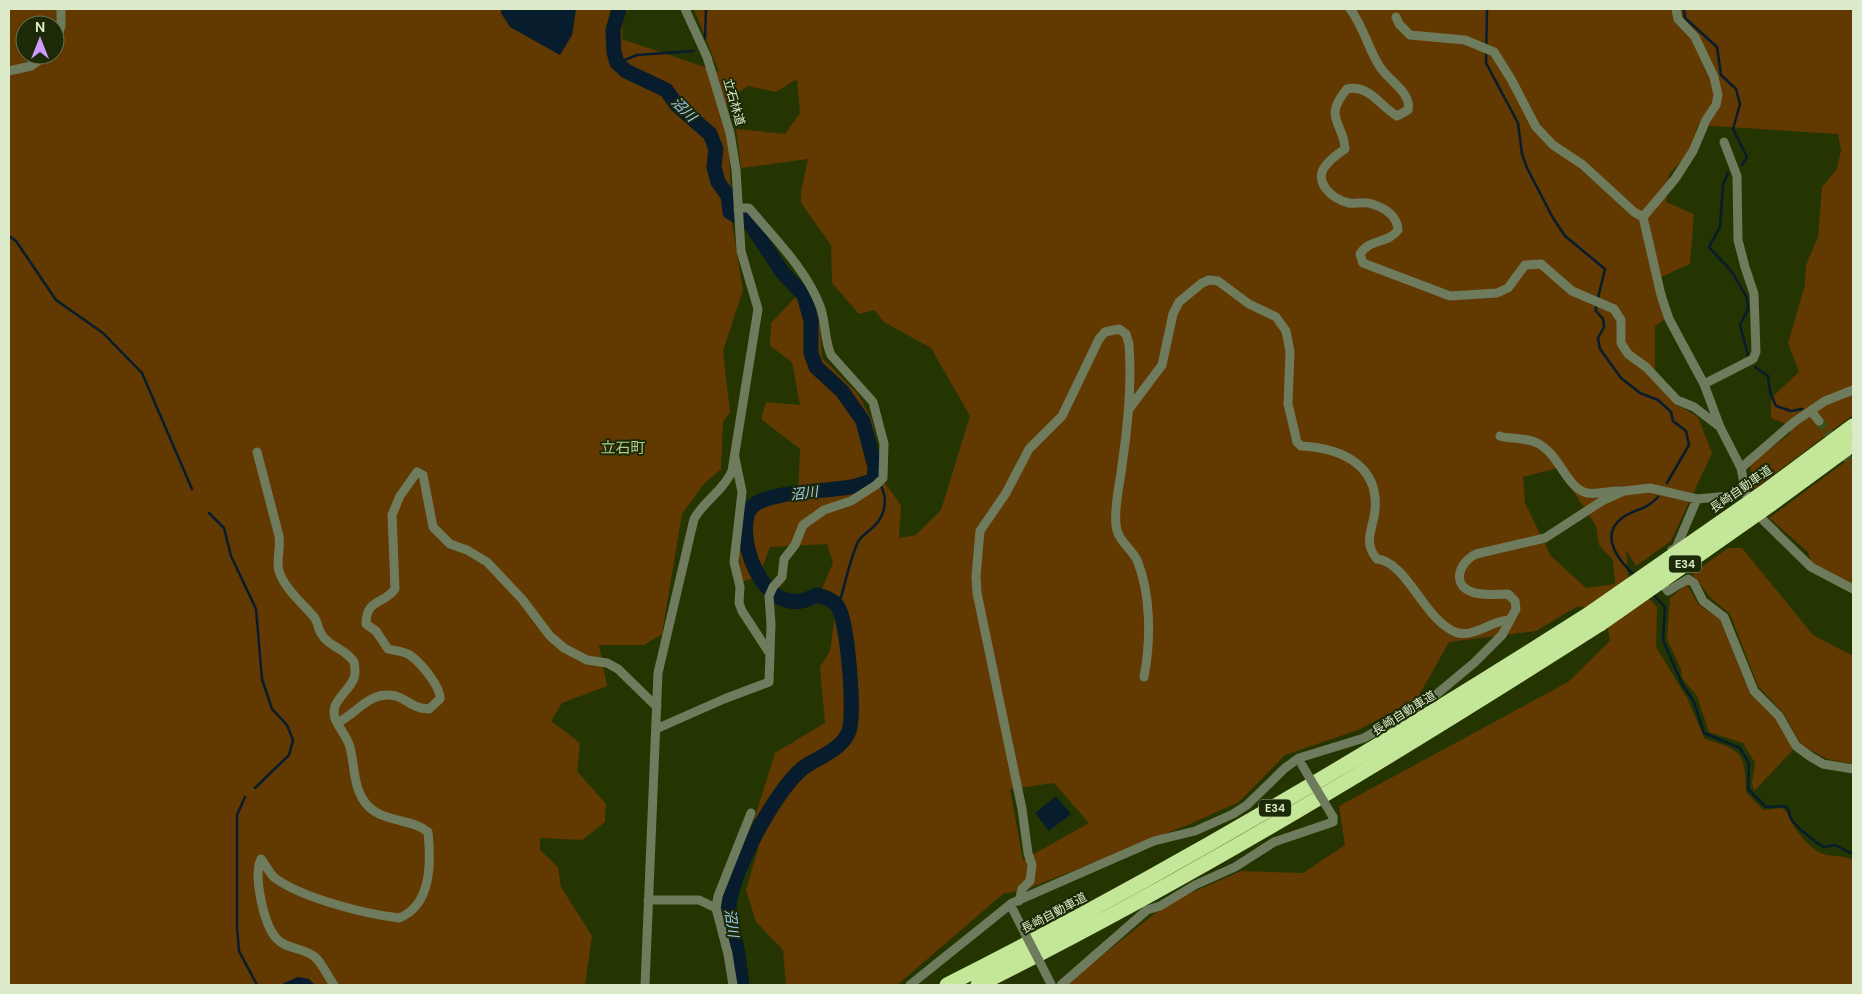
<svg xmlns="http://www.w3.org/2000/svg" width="1862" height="994" viewBox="0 0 1862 994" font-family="'DM Sans','Noto Sans JP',sans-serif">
<rect width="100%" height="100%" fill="#243502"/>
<path fill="#613901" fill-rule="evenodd" d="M9 9H502L501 13 572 35 576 9H630L624 13 622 39 719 72 694 9H1853V415L1753 490 1750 464 1791 433 1784 423 1771 418V398L1799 372 1788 343 1805 285 1806 265 1818 237 1822 187 1837 169 1841 150 1838 134 1698 125 1688 154 1669 174 1666 202 1694 214 1690 264 1661 277 1670 316 1655 326V383L1673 402 1698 417 1712 453 1671 541 1636 566 1626 550 1628 577 1657 607 1656 647 1687 698 1705 739C1743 750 1745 754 1746 792L1763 810 1782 808 1787 812C1791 825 1806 845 1819 852 1828 858 1843 854 1853 860V985H1065L1168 903 1241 871 1303 873 1345 845 1339 806 1568 682 1610 641 1605 612 1578 606 1536 631 1449 642 1417 699 1358 730 1285 755 1239 802 1190 824 1030 888 1003 894 897 985H786L783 950 756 922 746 890 758 849 755 817 775 753 825 723 820 667 830 651 835 616 821 591 833 563 827 544 770 547 759 576 742 582 738 546 742 513 798 498 800 449 761 419 766 402 800 405 792 362 770 346 771 323 804 288 820 324 822 358 858 394 872 420 881 478 901 505 899 538 916 535 941 510 970 416 931 348 884 322 874 310 859 314 832 283 831 245 801 203V191L808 159 741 168 736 129 785 134 800 113 797 79 776 92 748 86 727 100 732 223 743 290 723 351 730 412 723 422 721 469 704 484 682 514 662 634 644 645H599L607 686 562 703 551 721 580 743 577 771 606 804 605 822 582 840 540 838V850L558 867 561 887 592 936 585 985H315L298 977 280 985H9ZM25 25H55V55H25ZM1558 468 1596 526 1599 545 1613 560 1615 584 1586 588 1551 556 1525 503 1523 477ZM1054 783 1089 823 1023 860 1010 789Z
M1853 456V585L1812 565 1808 552 1769 518Z
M1728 548H1742L1813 635 1853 656V764L1827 759 1801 745 1784 714 1758 686 1730 614 1710 597 1692 574Z
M1687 584 1698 604 1720 619 1750 694 1780 721 1793 750 1754 791 1752 783 1755 763 1743 743 1709 732 1697 696 1682 678 1681 669 1667 639 1670 598Z"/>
<path fill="#071c2d" d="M502 9H576L572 35 560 55 510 27 501 13Z
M1056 796 1071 814 1049 831 1035 813Z
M298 977 309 979 315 985H280Z"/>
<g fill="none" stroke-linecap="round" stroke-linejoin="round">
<path stroke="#071c2d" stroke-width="2.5" d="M1487 9 1486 63 1518 123 1522 154 1527 168 1553 218 1565 236 1605 269 1596 306V311L1603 319 1604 327 1598 338 1600 349 1621 378 1640 393 1658 400 1671 412 1673 421 1686 431 1689 445 1667 483
M1684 9 1685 18 1717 47 1721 75 1736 89 1740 104 1733 129 1747 157 1742 165
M705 38 706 9
M617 63 637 55 693 51
M1728 173 1723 184 1720 227 1709 247 1732 272 1747 298 1748 309 1740 325 1748 355
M9 236 16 241 56 300 103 333 142 373 192 489
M1755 367 1768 376 1770 392 1776 406 1791 411 1802 409
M209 513 224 528 231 556 256 609 262 679 272 709 287 725 293 740 289 755 255 788
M1635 576C1620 562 1598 536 1622 518 1635 508 1644 512 1658 497
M1653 594 1665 607 1663 640 1682 684 1694 702 1704 733 1740 748 1749 763 1748 789 1766 807C1800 804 1781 809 1795 824 1802 832 1812 839 1820 845L1824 847 1835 845 1853 854
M838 607C845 586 848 565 857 544 859 538 865 534 870 530 884 519 889 502 881 486
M245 797 237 815V927L239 951 257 985"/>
<path stroke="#071c2d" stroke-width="15" d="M619 9 613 30 614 52 617 63 626 71 666 90 677 105 710 134 716 149 714 167 718 182 728 196 730 212 749 222 783 273 804 295 811 321V353L816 367 842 391 863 421 875 467 874 480C868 482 862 484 856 486 830 492 774 490 754 505 729 524 762 628 816 595 823 596 834 600 838 607 848 623 855 714 849 731 842 750 818 757 803 768 776 789 731 873 729 907 729 919 733 932 736 944 739 958 740 972 742 985"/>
<path stroke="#3f5020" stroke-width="9" stroke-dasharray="9 4.5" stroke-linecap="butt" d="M1819 421 1853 466"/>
<path stroke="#6e7b5c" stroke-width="9" d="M1350 9C1364 27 1368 49 1380 67 1389 81 1412 93 1408 110L1397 116C1380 106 1369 84 1347 89 1322 118 1344 123 1345 149 1339 153 1332 158 1327 164 1311 181 1332 199 1349 203 1356 204 1365 201 1372 204 1385 208 1397 216 1398 230 1388 244 1370 238 1360 254L1363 263 1450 296 1497 293 1508 288 1525 265 1541 264 1572 291 1614 309 1621 320V343L1628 354 1646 367 1677 400 1694 407 1720 427
M1396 17 1399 24 1410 35 1465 40 1494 52 1511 79 1536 127 1553 145 1583 165 1634 212 1643 217
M55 43 61 26V9
M9 71 31 66 46 55
M1643 217 1661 295 1669 319 1704 384 1720 427 1741 468 1746 494
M1643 217 1675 179 1693 151 1706 120 1716 105 1718 95 1714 77 1695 37 1678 19 1676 9
M1704 384 1753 359 1756 352 1754 294 1745 267 1738 240 1737 176 1724 142
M1129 409 1162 365 1173 314 1179 302 1202 283 1209 280 1218 281 1249 304 1276 317 1286 331 1290 352 1288 404 1297 442 1301 446C1343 448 1383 467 1374 517 1370 534 1365 545 1377 559 1408 562 1425 623 1458 633 1475 637 1493 620 1509 620
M1811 411 1819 421
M1500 436C1504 439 1526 437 1537 443 1560 454 1566 488 1587 493 1599 495 1610 490 1622 491
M257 452 279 536C281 548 276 559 279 571 284 588 303 604 314 617 318 622 318 630 322 635 329 647 345 648 354 662 355 667 356 673 354 678 348 694 326 703 337 723 358 713 369 690 396 696 409 700 411 708 429 709L440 699C441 687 421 663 411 656 405 651 396 651 388 649L376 631 366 624C366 598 385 604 395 589L392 515 400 496 417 472 423 475 433 527 450 544 467 550 487 562 522 599 550 636 564 648 587 660 607 663 618 669 657 707
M735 458 742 492 734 562 740 587 739 603 742 611 768 651
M1741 468 1794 422 1825 401 1853 390
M1756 509 1763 520 1811 567 1853 589
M1672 550 1676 548 1697 499
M1659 579 1668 591 1688 579 1694 583 1703 601 1724 617 1754 691 1779 716 1796 746 1811 757 1823 764 1853 769
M656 729 724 699 769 682 771 624 769 596 773 587 782 577 784 559 795 545 803 525 824 510 851 501 876 485 883 478 884 444 873 402 831 355C824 339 826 322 820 306 806 269 774 238 749 208H738
M648 900H699L716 908 728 954 733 985
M1019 901 1022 889 1030 881 1032 865 1028 853 1022 809 977 593 976 576 980 531 1006 493 1029 449 1062 416 1099 339 1105 332 1119 329 1126 334 1129 344C1132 384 1128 425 1122 465 1120 485 1114 504 1116 525 1117 540 1131 548 1137 560 1151 594 1151 641 1144 677
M716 908 718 896 751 813
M334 985C328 977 322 963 315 957 304 948 286 949 277 939 264 926 253 876 261 859 266 865 269 873 275 878 302 898 365 914 399 918 432 905 431 862 428 832 411 818 385 823 368 806 353 790 355 767 350 747 348 739 341 730 337 723
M645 985 658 673 694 519C704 501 723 491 732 471L758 309 741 251 736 170 730 133 707 57 685 9
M910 985 1012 903 1154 841 1195 831 1233 814 1247 805 1285 768 1299 758 1364 738 1399 718 1438 693 1474 663 1502 635 1516 609 1515 601 1508 594C1497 594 1482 596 1472 592 1451 585 1459 562 1476 554L1545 538 1602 501 1624 491 1650 488 1697 499 1729 496 1744 491
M1061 985 1147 910 1160 906 1195 885 1235 867 1274 842 1333 822V817"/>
<path stroke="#c4e698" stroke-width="15" d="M1763 493 1853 426
M1771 504 1853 444
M947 985C1171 872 1380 747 1592 612
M978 985C1193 878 1398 753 1600 624"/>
<path stroke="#6e7b5c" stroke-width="9" d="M1302 765 1333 817
M1013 910 1051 984"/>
<path stroke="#c4e698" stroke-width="15" d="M1592 612 1763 493
M1600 624 1771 504"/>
</g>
<g text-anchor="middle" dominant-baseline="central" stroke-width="4" stroke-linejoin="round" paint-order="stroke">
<g fill="#1d2a07" stroke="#a2b18f" stroke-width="1">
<rect x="1669" y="555.5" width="32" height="17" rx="4"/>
<rect x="1259" y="799.5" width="32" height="17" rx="4"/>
</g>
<g font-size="11" font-weight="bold" fill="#dbebc9">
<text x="1685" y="564">E34</text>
<text x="1275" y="808">E34</text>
</g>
<g font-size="12" fill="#dbebc9" stroke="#1d2a07">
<text transform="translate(734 102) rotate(74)">立石林道</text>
<text transform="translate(1741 489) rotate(-35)">長崎自動車道</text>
<text transform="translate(1404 713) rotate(-32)">長崎自動車道</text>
<text transform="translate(1054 913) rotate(-28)">長崎自動車道</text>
</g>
<g font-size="14" font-style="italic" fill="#9ecffe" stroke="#1d2a07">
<text transform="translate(684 109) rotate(45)">沼川</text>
<text transform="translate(804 493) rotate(-7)">沼川</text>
<text transform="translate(732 923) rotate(82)">沼川</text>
</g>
<g font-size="15" fill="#afcc88" stroke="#1d2a07">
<text x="623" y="448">立石町</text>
</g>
</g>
<rect width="1862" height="994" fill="none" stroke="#dbebc9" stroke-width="20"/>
<g transform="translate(40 40)"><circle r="24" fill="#1d2a07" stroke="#697755"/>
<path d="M0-4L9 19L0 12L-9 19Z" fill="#d09dff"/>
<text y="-8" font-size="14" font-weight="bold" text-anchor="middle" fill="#dbebc9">N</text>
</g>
</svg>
